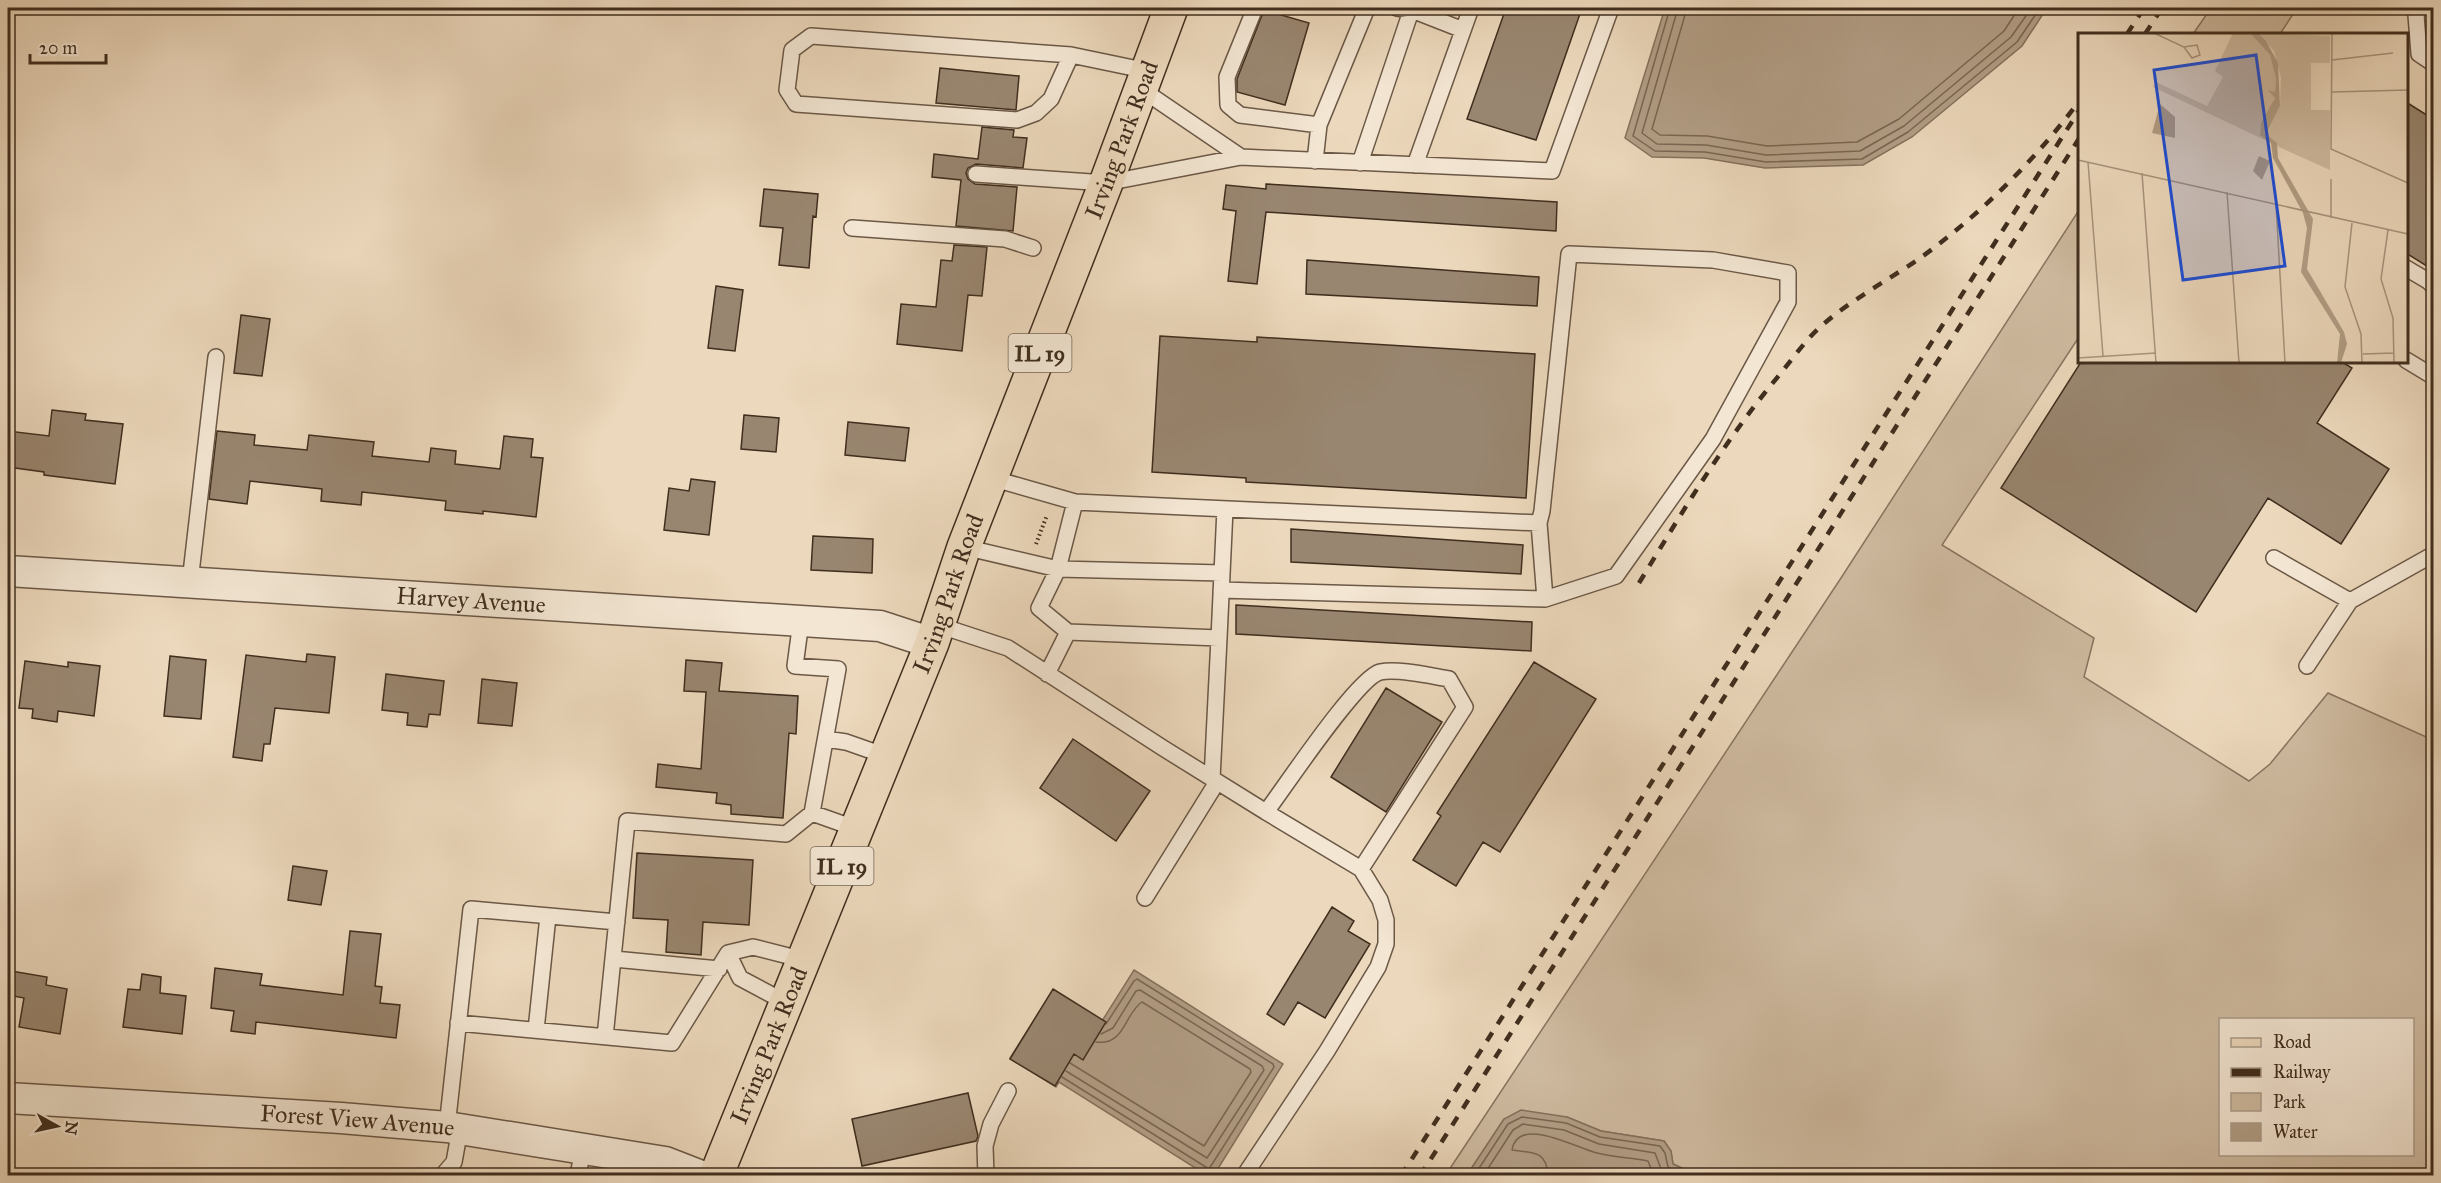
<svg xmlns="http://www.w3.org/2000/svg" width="2441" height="1183" viewBox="0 0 2441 1183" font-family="'IM FELL Great Primer',serif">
<rect width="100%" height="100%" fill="#ecd8bc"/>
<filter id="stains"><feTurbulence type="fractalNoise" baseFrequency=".00333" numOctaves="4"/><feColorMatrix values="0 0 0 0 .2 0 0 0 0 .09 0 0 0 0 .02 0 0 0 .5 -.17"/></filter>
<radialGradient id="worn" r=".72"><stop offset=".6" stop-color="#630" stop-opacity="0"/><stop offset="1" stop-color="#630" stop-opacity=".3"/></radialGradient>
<path fill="#cfbba1" stroke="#887460" stroke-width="1.5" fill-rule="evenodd" d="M2211 8H2297L2280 34H2193Z
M2079 210V337L1942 545 2094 638 2084 677 2249 781 2270 764 2328 693 2433 740V1175H1697L1673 1164 1671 1151 1664 1141 1601 1131 1567 1117 1504 1119 1467 1175 1445 1176 1841 578ZM2220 1020H2412V1154H2220Z"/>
<path fill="#b29e86" stroke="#84715c" stroke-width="1.5" d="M1665 8H2040L2043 14 2022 46 1912 137 1863 165 1765 168 1704 158 1652 157 1625 138Z
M1134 970 1283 1064 1214 1175 1208 1176 1059 1082 1056 1087 1010 1058 1053 990 1102 1021Z
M1521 1110 1567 1117 1601 1131 1664 1141 1671 1151 1673 1164 1697 1175 1542 1176 1523 1172 1517 1175H1467L1504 1119Z"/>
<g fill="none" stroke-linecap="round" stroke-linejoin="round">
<path stroke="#796652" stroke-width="1.5" d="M1670 8 1633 136 1655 151 1705 152 1766 162 1862 159 1908 132 2017 42 2036 14 2035 8
M1678 8 1642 133 1657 144 1706 145 1766 155 1860 151 1904 126 2011 37 2028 13V8
M1687 8 1652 129 1660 135 1707 136 1767 146 1857 142 1899 119 2004 31 2019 8
M1070 1063 1204 1146 1251 1072 1250 1069 1142 1002C1124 1014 1125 1046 1096 1042
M1066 1071 1207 1158 1264 1070 1262 1066 1140 990 1136 991 1113 1028 1101 1034
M1062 1077 1209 1169 1274 1067 1273 1064 1137 979 1134 981 1106 1024
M1474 1176 1508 1124 1522 1117 1566 1123 1600 1137 1660 1146 1665 1153 1668 1167 1683 1176
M1483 1176 1513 1130 1523 1124 1564 1130 1599 1144 1655 1153 1661 1169 1667 1176
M1548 1176C1547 1149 1530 1153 1512 1150 1518 1114 1578 1149 1597 1153 1614 1157 1631 1158 1648 1161L1654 1176"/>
</g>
<path fill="#998670" stroke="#402e1e" stroke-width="1.5" d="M1506 8H1582L1536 140 1467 119Z
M1264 10 1309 23 1285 105 1237 92V79Z
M940 68 1019 76 1016 110 936 103Z
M2406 102 2433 119V270L2406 253Z
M982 127 1014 130 1013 137 1027 138 1023 168 976 164 968 168 966 173 968 179 975 184 1017 187 1013 231 956 226 961 180 932 177 934 154 978 159Z
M1266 184 1557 202 1556 231 1266 212 1257 284 1228 281 1236 211 1223 209 1226 185 1266 189Z
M764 189 818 194 816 217 813 216 809 268 779 265 783 228 760 226Z
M954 245 987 247 982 296 968 295 962 351 897 344 901 304 936 307 941 260 952 261Z
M1307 260 1539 277 1537 306 1306 294Z
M716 286 743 290 735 351 708 348Z
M241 315 270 319 262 376 234 373Z
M1160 336 1257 342V337L1535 354 1526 498 1246 482V478L1152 472Z
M2081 362H2342L2352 368 2317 423 2389 469 2341 544 2268 498 2196 612 2001 488Z
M52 410 86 414 85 420 123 424 115 484 44 475V472L8 467V431L49 436Z
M744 415 779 418 776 452 741 449Z
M848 422 909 428 905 461 845 455Z
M217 431 255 435 254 445 307 450 309 435 374 442 372 456 429 462 431 448 456 451 455 464 500 469 504 436 533 439 531 457 543 458 536 517 483 511V514L445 510 446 501 362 492 361 505 321 501 322 489 250 481 247 504 209 499Z
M691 479 715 482 709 535 664 530 669 488 689 491Z
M1291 529 1523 545 1521 574 1291 562Z
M813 536 873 539 872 573 811 570Z
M1236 605 1532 622 1531 651 1236 634Z
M307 654 335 657 329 713 275 708 270 744H264L262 761 233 757 246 655 306 662Z
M170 656 206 660 201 719 164 716Z
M686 660 722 663 719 691 798 696 796 734 789 733 783 818 731 814V805L716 803 717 793 656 787 658 764 701 769 706 692 684 691Z
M25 661 68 667V662L100 666 94 716 58 711 57 722 32 718 33 709 19 708Z
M1534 662 1596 699 1500 852 1483 842 1456 886 1413 860 1441 816 1437 813Z
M386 674 444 681 440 715 429 714 427 727 407 725 408 713 382 710Z
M482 679 517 683 512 726 478 723Z
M1386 688 1442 722 1386 812 1331 777Z
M1073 739 1150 791 1116 841 1040 788Z
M637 853 753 860 749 925 703 922 701 955 666 952 668 920 633 918Z
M293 866 327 871 321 905 288 900Z
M1332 907 1354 921 1348 931 1370 944 1325 1018 1298 1002 1284 1025 1267 1014Z
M350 931 381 934 375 986 382 987 380 1003 400 1005 396 1038 256 1022 255 1034 231 1031 234 1011 211 1008 215 968 262 974 260 985 343 995Z
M11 971 47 977 46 985 67 989 60 1034 19 1027 24 998 8 995Z
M142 974 161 977 160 993 186 996 182 1034 123 1027 128 989 140 990Z
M1053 989 1106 1022 1083 1060 1074 1054 1055 1086 1010 1059Z
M968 1093 978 1136 976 1141 862 1166 852 1119Z"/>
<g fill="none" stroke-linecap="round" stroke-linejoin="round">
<defs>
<path id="service" d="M1255 8 1227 77 1228 105 1240 115 1319 125
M1397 8 1412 10 1463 30
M2420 8 2416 15 2419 54 2434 64
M811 36 1071 55 1051 99 1036 113 1017 120 796 104 787 90 792 50Z
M1071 55 1148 71
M1141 89 1241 157
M1315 161 1319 125 1367 8
M1360 163 1412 8
M1415 165 1471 8
M976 174 1106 183 1241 157 1552 171 1611 8
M852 228 1005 239 1033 248
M2406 268 2428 281 2434 287
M2406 360 2434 377
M991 478 1075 502 1539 523 1542 511 1569 254 1713 260 1788 273V302L1713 439 1616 576 1545 599 1221 590
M1075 502 1058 569 1039 608 1068 632 1219 638 1225 509
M1539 523 1545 599
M964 547 1058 569 1222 573
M2274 558 2350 601
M190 582 216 357
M938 625 1008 648 1163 748 1266 812C1285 787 1357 678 1380 672 1398 668 1431 676 1449 679L1465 707 1361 869 1266 812
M2307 666 2350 601 2434 554
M1047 674 1068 632
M826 739 846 742 886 756
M1212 779 1219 638
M812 813 857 829
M1145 898 1217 782
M614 959 719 969
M787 1003 740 978 728 953 753 947 804 960
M458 1023 672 1043 728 953
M536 1030 548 916
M605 1037 627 821 786 834 812 813 838 669 795 666 801 621
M447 1127 471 909 617 922
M442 1176 454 1162 460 1129
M578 1176 583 1148
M986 1176 985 1146 991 1124 1008 1091
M1244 1176 1327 1051 1378 967 1386 944V920L1380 900 1361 869"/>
<g id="minor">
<path id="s1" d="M8 571 880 626 932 643"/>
<path id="s2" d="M8 1098 341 1118 447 1127 665 1162 701 1176"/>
</g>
<g id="primary">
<path id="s3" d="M716 1176 932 643 964 547 1106 183 1171 8"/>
</g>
</defs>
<use href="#service" stroke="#6b5846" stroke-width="18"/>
<use href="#minor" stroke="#6b5846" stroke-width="33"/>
<use href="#primary" stroke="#402e1e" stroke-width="36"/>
<path stroke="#402e1e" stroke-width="4" stroke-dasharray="1.5 3" stroke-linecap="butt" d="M1036 544 1047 515"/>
<use href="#service" stroke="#f3e6d3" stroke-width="15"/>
<use href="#minor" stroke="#f3e6d3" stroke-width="30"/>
<use href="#primary" stroke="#ecd8bc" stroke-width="33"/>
<path stroke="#402e1e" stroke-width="4.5" stroke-dasharray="10 10" stroke-linecap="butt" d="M2127 34 2144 8
M2145 34 2162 8
M1639 583C1683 511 1726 438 1781 373 1793 358 1805 341 1819 328 1850 300 1889 280 1923 256 1983 212 2036 159 2080 100
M1401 1176 2080 109
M1420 1176 2080 137"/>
</g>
<g text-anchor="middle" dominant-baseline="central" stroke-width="6" stroke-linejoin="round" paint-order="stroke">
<g fill="#f3e6d3" stroke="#766554" stroke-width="1.5">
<rect x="1008.5" y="334" width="63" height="38" rx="4.5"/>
<rect x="810.5" y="847" width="63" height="38" rx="4.5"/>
</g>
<g font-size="22" font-weight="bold" fill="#402e1e">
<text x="1040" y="353">IL 19</text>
<text x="842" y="866">IL 19</text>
</g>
<g font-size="24" fill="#402e1e" stroke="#f3e6d3">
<text stroke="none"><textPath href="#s3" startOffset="1113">Irving Park Road</textPath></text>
<text stroke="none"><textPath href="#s3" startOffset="627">Irving Park Road</textPath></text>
<text stroke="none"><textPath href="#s1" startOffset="464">Harvey Avenue</textPath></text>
<text stroke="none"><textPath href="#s3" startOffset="141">Irving Park Road</textPath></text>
<text stroke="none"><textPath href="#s2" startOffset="350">Forest View Avenue</textPath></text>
</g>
</g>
<g transform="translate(2078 33)">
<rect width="330" height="330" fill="#ecd8bc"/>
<path d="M155 0H172L192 22 198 46 197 60 191 57 197 65 182 98 193 110 75 54 78 49 129 73 145 44 137 38ZM180 0 252 3V30H233V77H252V137L201 114 188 101 202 73 203 44 196 18Z" fill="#cfbba1"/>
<path d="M172 0H180L188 8 200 30 202 73 188 101 199 110 200 125 235 186 229 236 266 299 269 311 263 330H259L262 301 223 239 229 195 225 180 195 125 193 110 182 102 183 90 197 65 190 57 197 59 198 46 192 22ZM82 71 97 84V105L74 100ZM181 123 192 128 184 147 175 138Z" fill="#b29e86"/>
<path fill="none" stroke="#a7947d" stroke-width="1.5" d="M76 0 106 14 114 25 122 22 119 12 106 14M254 0 253 116 330 150M254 27 315 20M254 59 330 57M0 127 330 201M10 129 25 323M64 140 78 330M253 146V185M149 159 161 330M198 171 207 330M274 190 267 254 283 301 284 330M310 197 303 246 315 285 316 330M285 321 316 320M0 325 78 320"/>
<path fill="#1d4ed8" fill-opacity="0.15" stroke="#1d4ed8" stroke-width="3" d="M178 22 207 233 105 247 76 37Z"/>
<rect width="330" height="330" fill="none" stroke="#402e1e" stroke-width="3"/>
</g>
<rect width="2441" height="1183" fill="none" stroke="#ecd8bc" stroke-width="30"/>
<rect x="9" y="9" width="2423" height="1165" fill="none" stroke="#402e1e" stroke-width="3"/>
<rect x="15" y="15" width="2411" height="1153" fill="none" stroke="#402e1e" stroke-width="1.5"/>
<rect x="2219" y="1018" width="195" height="138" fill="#f3e6d3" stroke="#ab9c8b" stroke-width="1.5"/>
<rect x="2231" y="1038" width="30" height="9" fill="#ecd8bc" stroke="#ab9c8b" stroke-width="1.5"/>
<text x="2273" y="1048" font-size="18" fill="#402e1e">Road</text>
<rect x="2231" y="1068" width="30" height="9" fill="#402e1e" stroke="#ab9c8b" stroke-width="1.5"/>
<text x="2273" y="1078" font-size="18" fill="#402e1e">Railway</text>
<rect x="2231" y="1093" width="30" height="18" fill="#cfbba1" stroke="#ab9c8b" stroke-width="1.5"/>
<text x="2273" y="1108" font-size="18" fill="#402e1e">Park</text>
<rect x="2231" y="1123" width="30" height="18" fill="#b29e86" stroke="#ab9c8b" stroke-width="1.5"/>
<text x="2273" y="1138" font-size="18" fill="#402e1e">Water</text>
<g transform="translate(57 1126) rotate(98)" stroke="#f3e6d3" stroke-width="4.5" paint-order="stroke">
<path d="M0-4.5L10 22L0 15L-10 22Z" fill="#402e1e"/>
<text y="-9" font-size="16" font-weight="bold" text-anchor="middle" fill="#402e1e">N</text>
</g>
<path d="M30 54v9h76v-9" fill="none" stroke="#402e1e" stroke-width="3"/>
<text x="39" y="54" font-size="18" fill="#402e1e" stroke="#f3e6d3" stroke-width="4.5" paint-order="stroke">20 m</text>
<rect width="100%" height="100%" filter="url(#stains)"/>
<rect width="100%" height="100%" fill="url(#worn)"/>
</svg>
